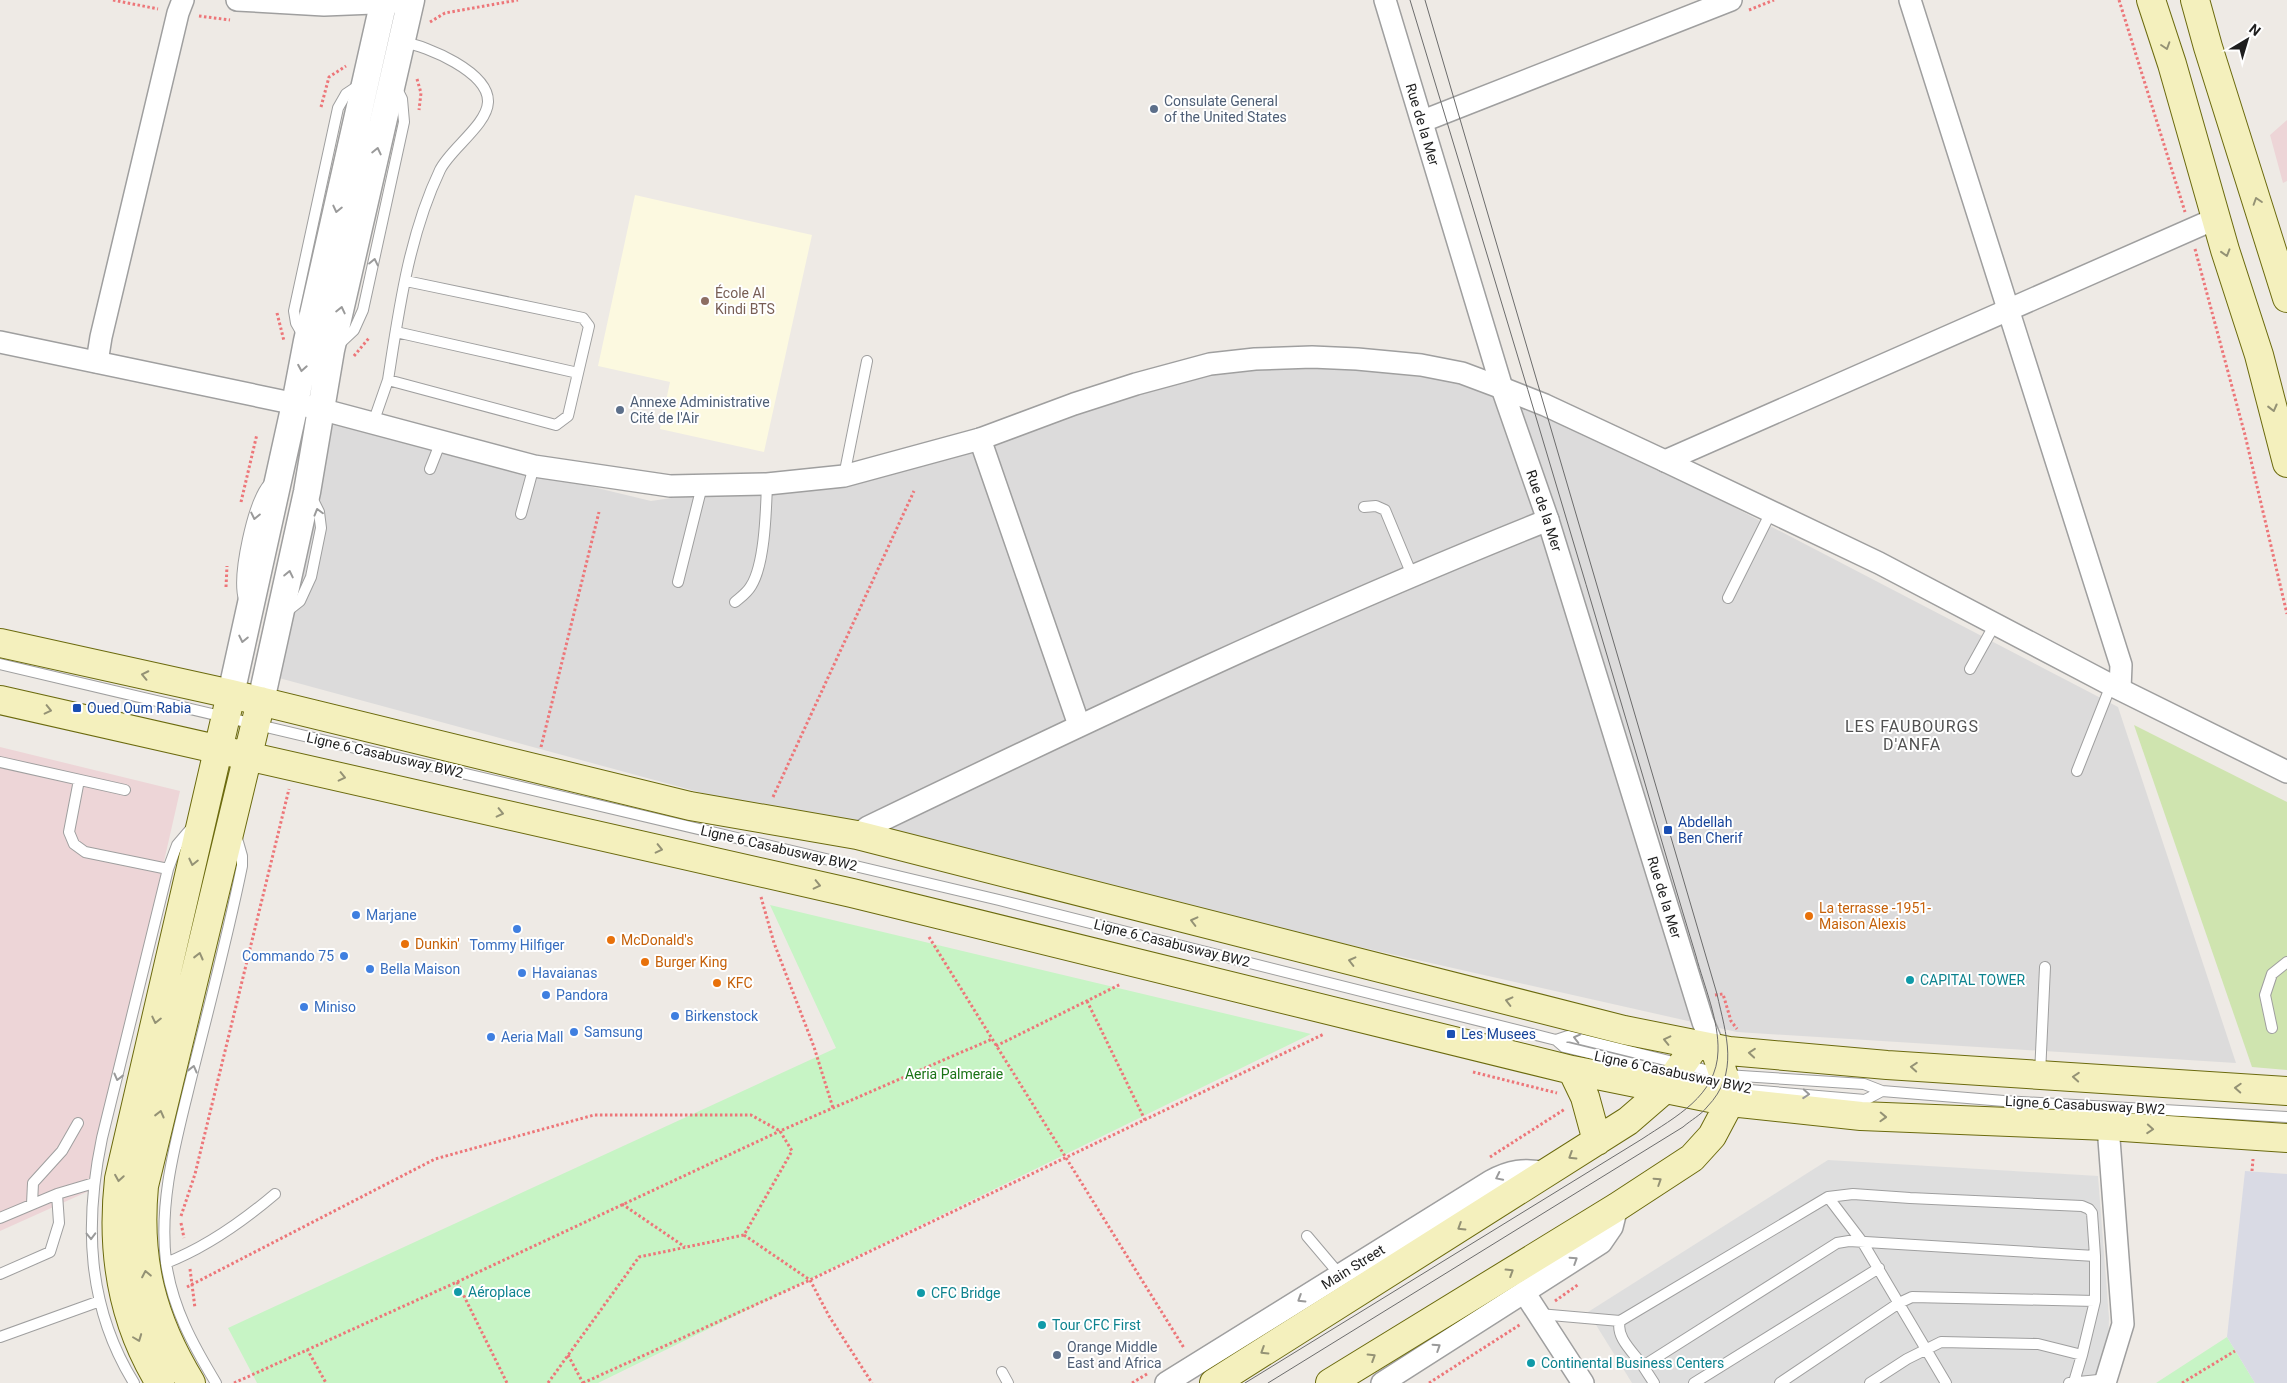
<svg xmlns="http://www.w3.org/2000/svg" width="2287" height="1383" viewBox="0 0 2287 1383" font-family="Roboto,sans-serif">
<rect width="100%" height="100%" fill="#eeeae5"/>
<path fill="#dcdbdb" d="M1283 362 1501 386 2118 707 2236 1063 1737 1032 831 828 268 675 311 419 651 501 913 463 1188 368Z"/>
<path fill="#edd5d7" d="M2287 120V181L2283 183 2270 135Z
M0 747 180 791 89 1191 0 1231Z"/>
<path fill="#fcf9e0" d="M635 195 812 235 764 452 660 429 670 382 598 366Z"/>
<path fill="#cfe4af" d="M2134 725 2287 802V1070L2252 1067Z"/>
<path fill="#c7f4c5" d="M770 905 1311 1034 598 1383H257L228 1328 836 1048Z
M2227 1337 2255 1383H2156Z"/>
<path fill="#dedede" d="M1828 1160 2098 1176 2109 1318 2108 1346 2098 1377 2093 1383H1632L1588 1312Z"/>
<path fill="#d9dae4" d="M2245 1171 2287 1174V1383H2255L2227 1337Z"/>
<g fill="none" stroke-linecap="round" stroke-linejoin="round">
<defs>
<path id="service" d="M396 332 578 373
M304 337 296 323 294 311 338 108 346 94 361 84
M338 345 354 330 363 310 404 122 402 99 396 87
M388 380C399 309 409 235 440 170 450 149 487 125 488 102 489 72 427 46 403 42
M373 423 388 380 556 425 568 416 589 326 583 318 406 281
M430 469 441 441
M844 476 867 361
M1364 507 1376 506 1385 510 1412 575
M521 514 534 466
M678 582 702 486
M1728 598 1771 512
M244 599C237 576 253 502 269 484
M735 602C741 597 747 593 751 586 765 564 766 510 767 484
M286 612 300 601 311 577 321 528 319 512 311 496
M0 664 999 900 1556 1040 1564 1047 1738 1089 1865 1100 1882 1091
M1970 669 1995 624
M0 762 125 790
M2077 771 2111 685
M79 780 69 832 74 844 85 852 168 869
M2272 1028 2265 995 2272 974 2287 962
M1556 1040 1568 1036 1726 1075 1864 1084 1882 1091 2004 1101 2287 1117
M2040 1074 2045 967
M1828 1197 1863 1243 1946 1383
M32 1204 33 1183 62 1151 78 1123
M0 1218 57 1194 94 1183
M1307 1236 1340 1275
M166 1263C207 1247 242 1222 275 1194
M0 1274 50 1252 59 1223 57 1194
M1539 1314 1620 1321
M0 1337 100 1301
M2082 1355 2095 1301V1256L2092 1213 2089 1209 2082 1206 1910 1198 1853 1194 1828 1197 1620 1321C1615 1337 1634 1353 1643 1366L1837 1243 1849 1241 2095 1256
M1643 1366 1654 1383
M1002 1372 1008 1383
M134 1383C87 1307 84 1224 102 1138L168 869 177 845 194 825
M216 1383C193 1345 172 1307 166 1262 159 1201 175 1145 189 1087 207 1014 227 940 242 866V856L236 835
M1694 1383 1879 1268
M1780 1383 1899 1303 1912 1297 2095 1301
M1870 1383 1907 1359 1941 1342 2038 1344 2082 1355 2074 1382
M2069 1383 2108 1379"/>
<g id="minor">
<path d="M237 0 324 5 399 2"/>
<path id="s1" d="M1385 0 1502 388 1548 520 1703 1022 1715 1050"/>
<path d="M1910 0 2121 665 2120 689"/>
<path d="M1423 121 1731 0"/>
<path d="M0 342 320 409 534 466 670 486 767 484 844 476 980 439 1074 404 1136 384 1210 364 1255 359 1312 357 1357 359 1421 365 1462 373 1502 388 1545 405 1665 461 1879 563 2111 685 2287 772"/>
<path d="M97 362 101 337 178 13 183 0"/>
<path d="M980 439 1079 725"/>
<path d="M1665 461 2217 218"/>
<path d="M857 835 868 827C1092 719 1317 612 1548 520"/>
<path d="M1524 1292 1583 1383"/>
<path id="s2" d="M1166 1383 1491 1181C1509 1171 1525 1168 1546 1173"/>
<path d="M1382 1383 1601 1243 1612 1227 1617 1207"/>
<path d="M2105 1383 2123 1324 2108 1126"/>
</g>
<path id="tertiary" d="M231 694 295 404 307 341 384 0
M261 701 307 492 331 350 411 0"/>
<path id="secondary" d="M2151 0 2172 64 2225 250 2259 355 2287 463
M2195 0 2208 47 2287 298
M0 643 231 694 690 806 857 835 1624 1030 1729 1051 1887 1065 2287 1091
M0 700 852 893 1572 1070 1730 1102 1861 1116 2108 1126 2287 1138
M1572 1070 1585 1097 1597 1141
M160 1383C122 1321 111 1251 119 1179L231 694
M191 1383C152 1319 137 1261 144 1186L261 701
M1214 1383 1628 1121 1665 1089 1695 1046
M1330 1383 1617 1207 1692 1158 1712 1136 1730 1102 1725 1079 1715 1050"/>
</defs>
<use href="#service" stroke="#9f9f9f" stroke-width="12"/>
<use href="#minor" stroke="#9f9f9f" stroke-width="24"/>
<use href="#tertiary" stroke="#9f9f9f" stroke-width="29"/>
<use href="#secondary" stroke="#6b6a0e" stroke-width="30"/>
<path stroke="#ed7679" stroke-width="3" stroke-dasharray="2.5 2.5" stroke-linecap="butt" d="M113 0 158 9
M2119 0 2185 212
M1749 10 1774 0
M199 16 230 20
M430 22 445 13 518 0
M417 79 421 93 419 110
M321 107 329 77 346 66
M2195 249 2245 435 2287 614
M277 313 284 341
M354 356 369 338
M241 502 257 434
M226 587 227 566
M541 747 599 512
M773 797 914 491
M761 897 774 943 814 1047 833 1108
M929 937 1184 1348
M1715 995 1723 994 1731 1021 1737 1029
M1087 1001 1145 1120
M996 1046 1121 984
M1473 1072 1557 1093
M1490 1157 1565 1109
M2252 1171 2253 1159
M622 1204 685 1247
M181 1216 195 1174 289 789
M181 1223 184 1238
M744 1235 810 1280 829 1316 872 1383
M190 1269 195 1308
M457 1282 507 1383
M187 1287 435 1159 594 1115H751L780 1131
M1555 1301 1579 1284
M307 1349 326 1383
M568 1355 583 1383
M234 1383 457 1282 780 1131
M548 1383 639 1257 744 1235 792 1151 780 1131 992 1039
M583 1383 810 1280 1324 1034
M1132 1383 1147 1374
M1429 1383 1521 1324
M2182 1383 2235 1351"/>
<use href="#service" stroke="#fff" stroke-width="10"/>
<use href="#minor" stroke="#fff" stroke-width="21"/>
<use href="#tertiary" stroke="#fff" stroke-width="26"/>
<use href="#secondary" stroke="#f4f0bd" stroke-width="28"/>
<path stroke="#6c6c6c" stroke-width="1" d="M1245 1383 1642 1139C1675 1117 1717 1096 1718 1051 1719 1020 1704 986 1696 956 1678 897 1661 839 1644 780 1567 519 1489 260 1410 0
M1268 1383 1683 1127C1691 1120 1701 1115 1707 1107 1740 1073 1726 1035 1717 994L1425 0"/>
</g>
<defs><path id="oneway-chevron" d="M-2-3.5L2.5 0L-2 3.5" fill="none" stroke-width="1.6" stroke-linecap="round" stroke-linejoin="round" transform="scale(1.25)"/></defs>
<g stroke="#949275">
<use href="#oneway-chevron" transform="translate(2166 46) rotate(72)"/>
<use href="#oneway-chevron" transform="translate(2257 201) rotate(-108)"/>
<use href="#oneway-chevron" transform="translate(2226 253) rotate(73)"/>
<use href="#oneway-chevron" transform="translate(2273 408) rotate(76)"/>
<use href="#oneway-chevron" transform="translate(145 675) rotate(-168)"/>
<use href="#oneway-chevron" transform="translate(48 710) rotate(13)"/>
<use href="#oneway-chevron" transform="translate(342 777) rotate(13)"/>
<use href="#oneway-chevron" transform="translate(500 813) rotate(13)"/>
<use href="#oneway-chevron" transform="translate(659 849) rotate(13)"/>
<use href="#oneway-chevron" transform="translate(193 862) rotate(103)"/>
<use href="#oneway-chevron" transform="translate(817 885) rotate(13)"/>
<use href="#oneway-chevron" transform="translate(1194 921) rotate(-166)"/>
<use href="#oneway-chevron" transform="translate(199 956) rotate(-76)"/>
<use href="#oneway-chevron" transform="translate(1352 961) rotate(-166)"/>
<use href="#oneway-chevron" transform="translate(1509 1001) rotate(-166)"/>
<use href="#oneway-chevron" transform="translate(156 1020) rotate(103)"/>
<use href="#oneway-chevron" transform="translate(1667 1040) rotate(-167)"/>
<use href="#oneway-chevron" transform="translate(1752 1053) rotate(-175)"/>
<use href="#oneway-chevron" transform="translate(1914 1067) rotate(-176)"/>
<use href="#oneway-chevron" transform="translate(2076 1077) rotate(-176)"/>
<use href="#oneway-chevron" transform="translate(2238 1088) rotate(-177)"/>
<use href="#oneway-chevron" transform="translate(160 1114) rotate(-76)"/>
<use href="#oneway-chevron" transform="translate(1883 1117) rotate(2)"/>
<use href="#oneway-chevron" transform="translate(2150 1129) rotate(4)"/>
<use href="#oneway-chevron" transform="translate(1572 1156) rotate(148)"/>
<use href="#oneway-chevron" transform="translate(119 1178) rotate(99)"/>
<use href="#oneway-chevron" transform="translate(1658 1181) rotate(-33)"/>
<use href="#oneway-chevron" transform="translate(1461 1227) rotate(148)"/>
<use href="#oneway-chevron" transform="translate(1510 1272) rotate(-32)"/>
<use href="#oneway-chevron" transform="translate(146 1274) rotate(-101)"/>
<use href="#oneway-chevron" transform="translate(138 1338) rotate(69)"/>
<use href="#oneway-chevron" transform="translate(1264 1351) rotate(148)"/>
<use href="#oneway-chevron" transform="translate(1372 1357) rotate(-32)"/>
</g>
<g stroke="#9a9a9a">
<use href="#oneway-chevron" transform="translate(377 151) rotate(-77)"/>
<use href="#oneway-chevron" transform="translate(337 209) rotate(103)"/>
<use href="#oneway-chevron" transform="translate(374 262) rotate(-78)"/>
<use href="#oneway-chevron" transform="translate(341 310) rotate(-77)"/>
<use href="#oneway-chevron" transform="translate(302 368) rotate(100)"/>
<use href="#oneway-chevron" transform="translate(318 512) rotate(-106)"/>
<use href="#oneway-chevron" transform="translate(255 516) rotate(102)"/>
<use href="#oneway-chevron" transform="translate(289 574) rotate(-78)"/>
<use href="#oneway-chevron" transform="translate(243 639) rotate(102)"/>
<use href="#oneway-chevron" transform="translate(1577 1038) rotate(-166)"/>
<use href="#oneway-chevron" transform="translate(193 1069) rotate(-76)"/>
<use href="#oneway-chevron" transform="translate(118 1077) rotate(104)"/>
<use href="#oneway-chevron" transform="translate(1806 1094) rotate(4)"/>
<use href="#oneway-chevron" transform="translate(1499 1177) rotate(154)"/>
<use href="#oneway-chevron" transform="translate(91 1236) rotate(89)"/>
<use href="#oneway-chevron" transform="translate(1574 1260) rotate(-33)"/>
<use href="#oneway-chevron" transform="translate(1301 1299) rotate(148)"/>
<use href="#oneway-chevron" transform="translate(1437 1347) rotate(-33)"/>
</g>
<g fill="#5c6f8a" stroke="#fff" stroke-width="2">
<circle cx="1154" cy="109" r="5"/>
<circle cx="620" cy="410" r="5"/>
<circle cx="1057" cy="1355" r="5"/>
</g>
<circle fill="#8d6e63" stroke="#fff" stroke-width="2" cx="705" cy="301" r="5"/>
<g fill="#1a4fb4" stroke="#fff" stroke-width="2">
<rect x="72" y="703" width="10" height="10" rx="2.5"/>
<rect x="1663" y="825" width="10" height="10" rx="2.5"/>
<rect x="1446" y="1029" width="10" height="10" rx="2.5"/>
</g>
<g fill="#3f7fe0" stroke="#fff" stroke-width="2">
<circle cx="356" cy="915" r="5"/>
<circle cx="517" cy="929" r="5"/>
<circle cx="344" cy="956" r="5"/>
<circle cx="370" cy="969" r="5"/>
<circle cx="522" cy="973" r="5"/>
<circle cx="546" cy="995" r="5"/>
<circle cx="304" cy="1007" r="5"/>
<circle cx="675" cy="1016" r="5"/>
<circle cx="574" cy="1032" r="5"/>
<circle cx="491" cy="1037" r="5"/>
</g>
<g fill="#e8710a" stroke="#fff" stroke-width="2">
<circle cx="1809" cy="916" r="5"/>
<circle cx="611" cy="940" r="5"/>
<circle cx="405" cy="944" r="5"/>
<circle cx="645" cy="962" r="5"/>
<circle cx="717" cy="983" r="5"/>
</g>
<g fill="#0f9aa8" stroke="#fff" stroke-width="2">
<circle cx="1910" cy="980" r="5"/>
<circle cx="458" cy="1292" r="5"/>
<circle cx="921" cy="1293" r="5"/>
<circle cx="1042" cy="1325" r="5"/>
<circle cx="1531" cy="1363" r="5"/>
</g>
<g text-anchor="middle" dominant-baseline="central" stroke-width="4" stroke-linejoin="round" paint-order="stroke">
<g font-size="14" fill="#4e5e75" stroke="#fff" text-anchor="start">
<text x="1164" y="101">Consulate General<tspan x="1164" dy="16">of the United States</tspan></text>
<text x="630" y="402">Annexe Administrative<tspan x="630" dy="16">Cité de l'Air</tspan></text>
<text x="1067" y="1347">Orange Middle<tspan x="1067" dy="16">East and Africa</tspan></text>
</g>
<g font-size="14" fill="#1e1e1e" stroke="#fff">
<text stroke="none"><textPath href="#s1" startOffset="130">Rue de la Mer</textPath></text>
<text stroke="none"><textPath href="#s1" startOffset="535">Rue de la Mer</textPath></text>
<text transform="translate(385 755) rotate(13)">Ligne 6 Casabusway BW2</text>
<text transform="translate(779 848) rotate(13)">Ligne 6 Casabusway BW2</text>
<text stroke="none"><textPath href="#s1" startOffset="940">Rue de la Mer</textPath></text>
<text transform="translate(1172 943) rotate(14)">Ligne 6 Casabusway BW2</text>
<text transform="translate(1673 1072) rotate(12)">Ligne 6 Casabusway BW2</text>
<text transform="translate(2085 1105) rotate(3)">Ligne 6 Casabusway BW2</text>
<text stroke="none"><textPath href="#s2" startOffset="220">Main Street</textPath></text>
</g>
<g font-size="14" fill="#785e54" stroke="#fff" text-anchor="start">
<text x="715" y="293">École Al<tspan x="715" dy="16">Kindi BTS</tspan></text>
</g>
<g font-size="14" fill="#164399" stroke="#fff" text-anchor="start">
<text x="87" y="708">Oued Oum Rabia</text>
<text x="1678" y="822">Abdellah<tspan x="1678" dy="16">Ben Cherif</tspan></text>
<text x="1461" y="1034">Les Musees</text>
</g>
<g font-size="14" fill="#c56008" stroke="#fff" text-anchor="start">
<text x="1819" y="908">La terrasse -1951-<tspan x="1819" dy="16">Maison Alexis</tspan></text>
<text x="621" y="940">McDonald's</text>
<text x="415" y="944">Dunkin'</text>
<text x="655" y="962">Burger King</text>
<text x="727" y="983">KFC</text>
</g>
<g font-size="14" fill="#366cbe" stroke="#fff" text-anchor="start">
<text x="366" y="915">Marjane</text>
<text x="517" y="945" text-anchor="middle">Tommy Hilfiger</text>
<text x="334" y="956" text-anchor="end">Commando 75</text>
<text x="380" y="969">Bella Maison</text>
<text x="532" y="973">Havaianas</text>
<text x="556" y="995">Pandora</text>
<text x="314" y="1007">Miniso</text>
<text x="685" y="1016">Birkenstock</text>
<text x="584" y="1032">Samsung</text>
<text x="501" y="1037">Aeria Mall</text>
</g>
<g font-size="14" fill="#0d838f" stroke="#fff" text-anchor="start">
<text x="1920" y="980">CAPITAL TOWER</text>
<text x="468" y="1292">Aéroplace</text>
<text x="931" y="1293">CFC Bridge</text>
<text x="1052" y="1325">Tour CFC First</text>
<text x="1541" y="1363">Continental Business Centers</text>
</g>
<g font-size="14" fill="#197315" stroke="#fff">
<text x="954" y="1074">Aeria Palmeraie</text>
</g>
<g font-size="16" letter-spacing="1" fill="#515151" stroke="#fff">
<text x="1912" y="726">LES FAUBOURGS<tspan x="1912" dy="18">D'ANFA</tspan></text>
</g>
</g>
<g transform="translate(2247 40) rotate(38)" stroke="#ffffff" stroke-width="4" paint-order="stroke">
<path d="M0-4L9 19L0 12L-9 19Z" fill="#1e1e1e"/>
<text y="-8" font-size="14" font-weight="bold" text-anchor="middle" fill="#1e1e1e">N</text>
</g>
</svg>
